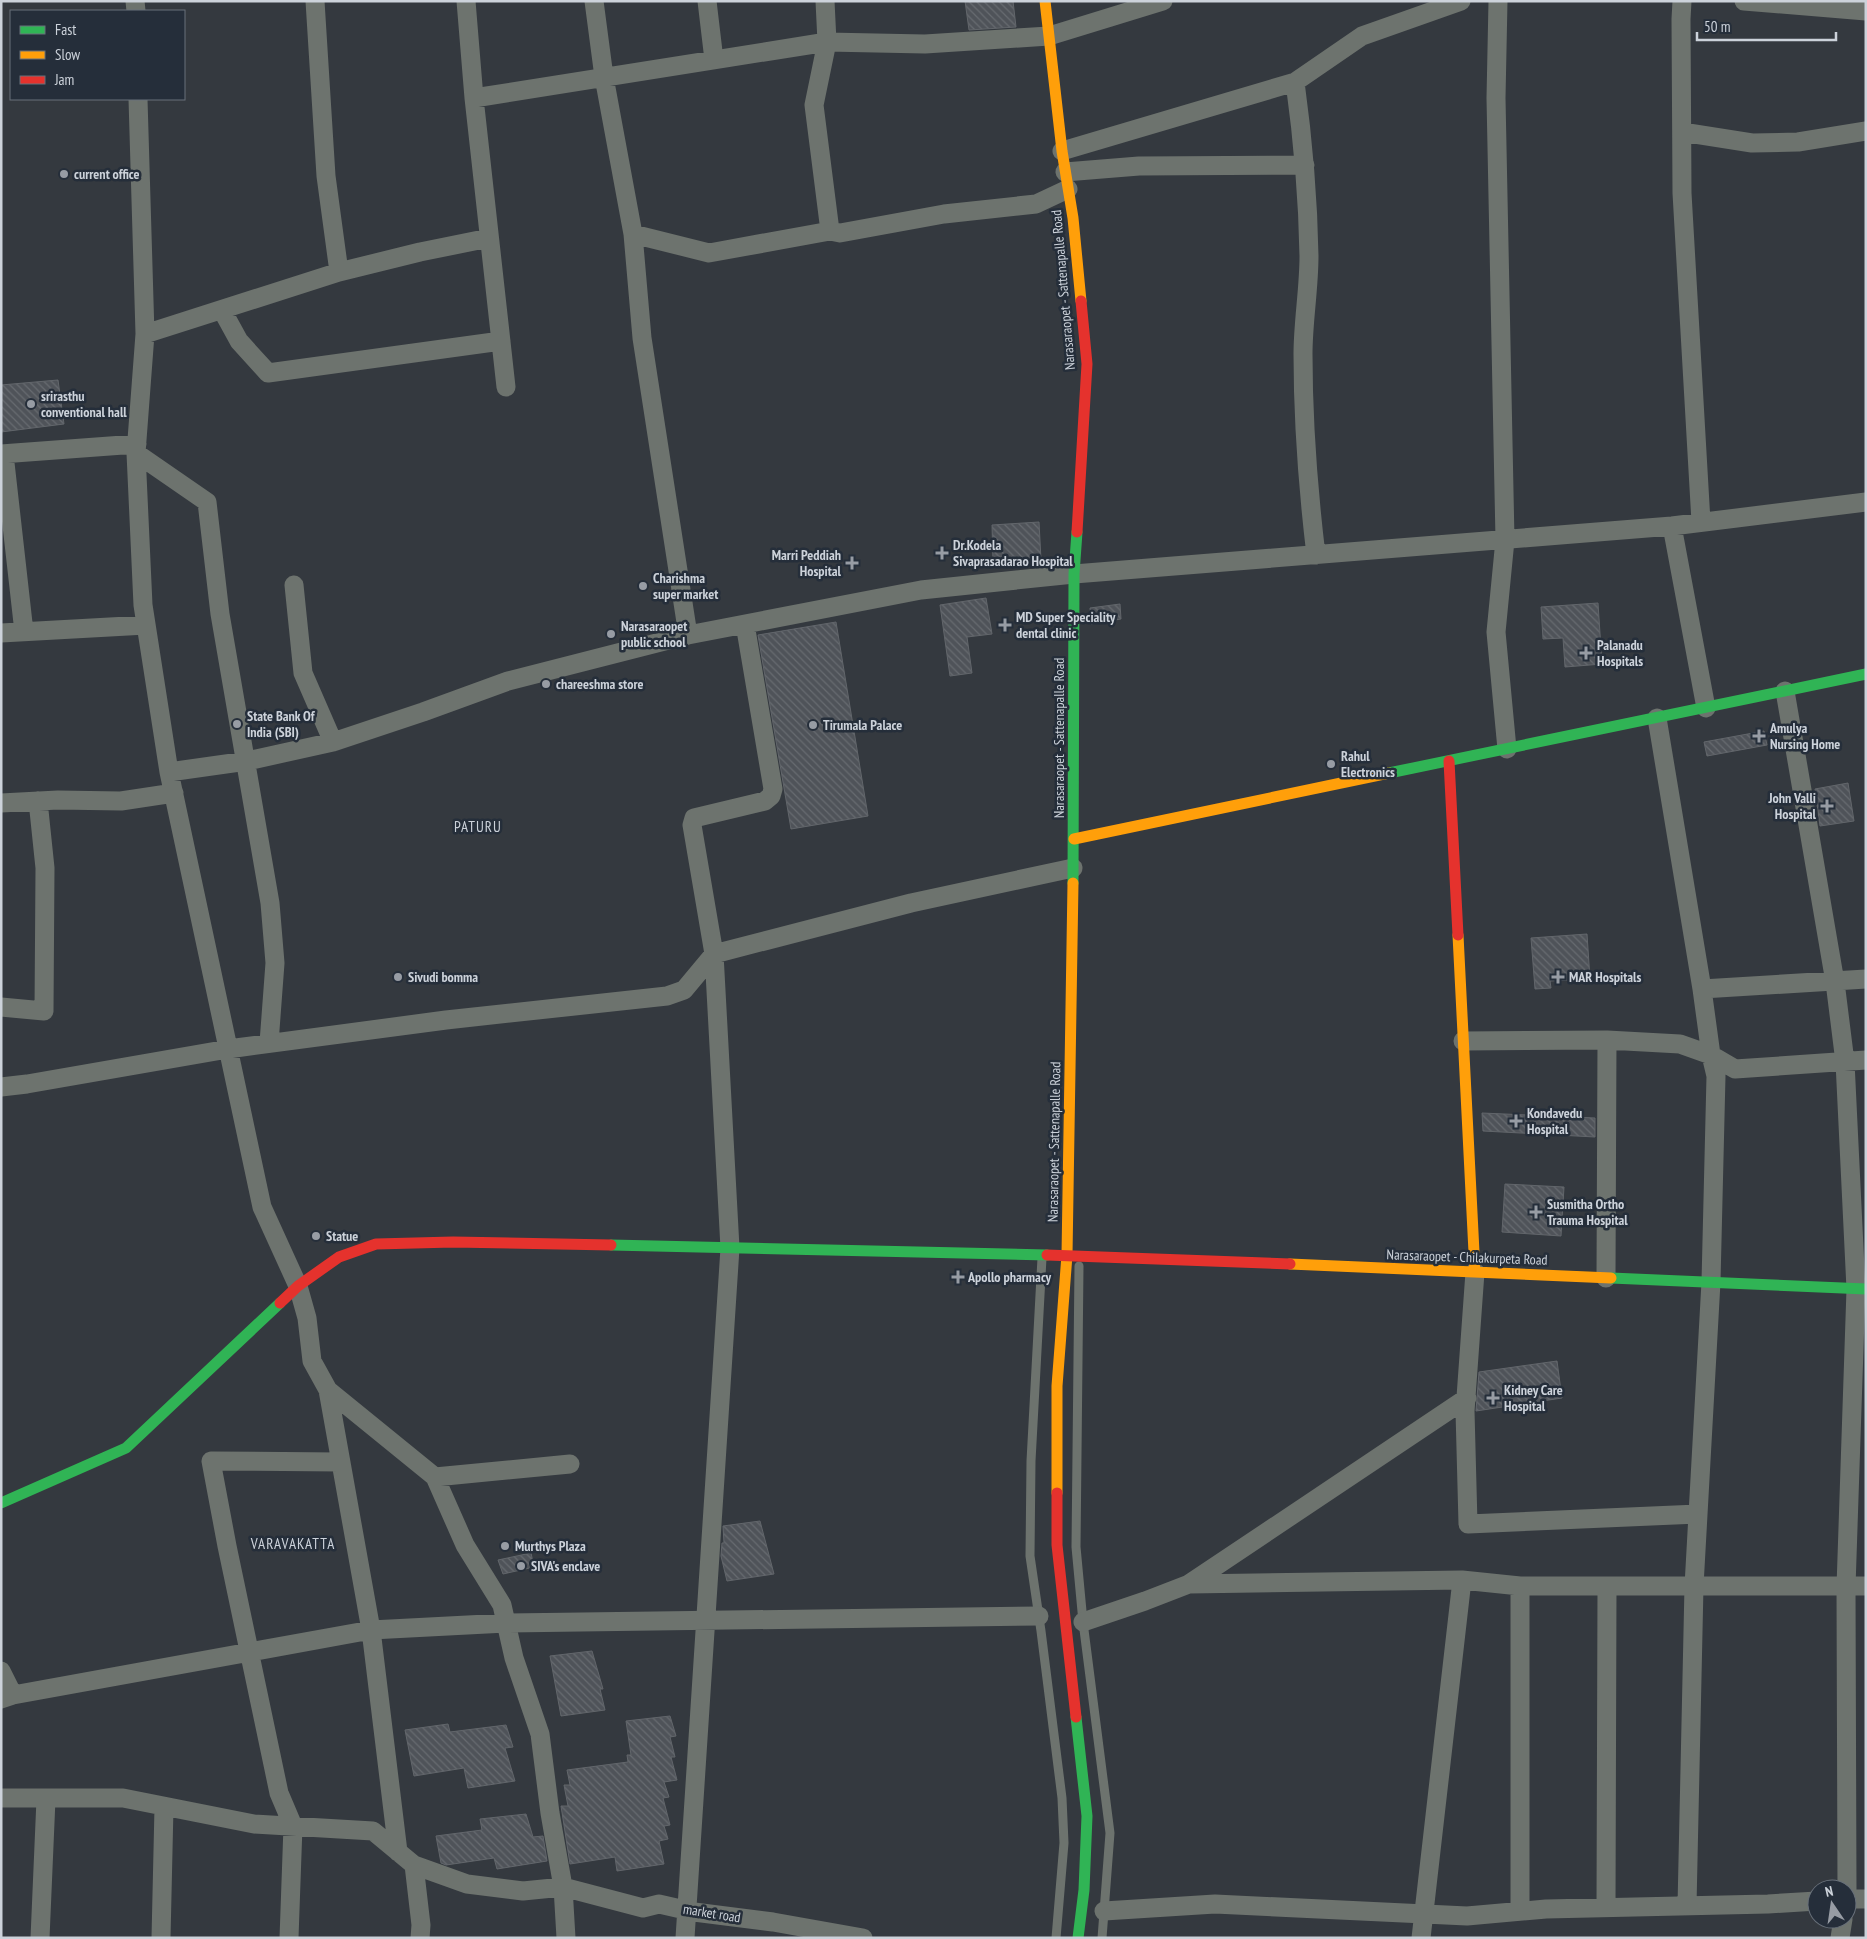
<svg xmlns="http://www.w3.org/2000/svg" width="1867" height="1939" viewBox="0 0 1867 1939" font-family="'PT Sans Narrow',sans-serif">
<defs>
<pattern id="building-back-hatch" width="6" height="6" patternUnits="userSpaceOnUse" patternTransform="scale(1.25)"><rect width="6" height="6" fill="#4f5359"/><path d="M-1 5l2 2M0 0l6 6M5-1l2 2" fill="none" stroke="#676b70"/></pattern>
</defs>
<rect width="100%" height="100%" fill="#34393f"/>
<path fill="url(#building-back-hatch)" stroke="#62666b" d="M965 1H1013L1016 27 969 30Z
M58 380 64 424 1 432V385Z
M1039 522 1041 560 993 562 992 525Z
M986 598 992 634 967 637 972 673 950 676 940 605Z
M1598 603 1602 664 1565 667 1563 638 1543 639 1541 607Z
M1120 604 1121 619 1091 624 1090 608Z
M836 622 868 816 791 829 758 635Z
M1764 731 1767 745 1707 756 1704 742Z
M1848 783 1854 821 1820 826 1815 789Z
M1587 934 1590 979 1550 981 1551 988 1535 989 1531 938Z
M1482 1113 1595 1118V1137L1483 1131Z
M1505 1184 1564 1187 1561 1236 1502 1232Z
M1557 1361 1562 1398 1476 1411 1479 1372Z
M760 1521 774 1574 727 1581 721 1556 722 1543H724L723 1526Z
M531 1553 534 1567 503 1574 498 1560Z
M592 1651 603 1689H600L605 1710 561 1716 550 1656Z
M670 1716 676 1736 670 1737 675 1757H671L677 1780 664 1782 669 1797 663 1798 670 1825 664 1826 668 1839 659 1841 664 1864 617 1871 615 1857 570 1864 561 1806H568L564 1785H570L567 1770 628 1762 627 1755H631L626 1721Z
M448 1724 450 1732 506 1725 513 1747 505 1748 515 1781 468 1788 464 1768 414 1776 405 1730Z
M526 1814 533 1837 543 1836 547 1861 497 1869 494 1858 446 1865 441 1863 436 1836 482 1830 480 1819Z"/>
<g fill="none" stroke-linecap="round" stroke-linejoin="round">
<path stroke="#6d736e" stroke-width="9" d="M1042 1258 1031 1461 1030 1556 1041 1631 1062 1798 1064 1843 1056 1938
M1079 1266 1076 1547 1083 1622 1110 1833 1102 1938"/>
<path stroke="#6d736e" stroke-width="19" d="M135 1 136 11
M315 1 326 176 339 272
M466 1 474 98 506 387
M594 1 604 77 633 234 642 338 688 635
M707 1 714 60
M825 1 827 42 814 105 830 231
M1498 1 1496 98 1505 540 1496 632 1507 749
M1682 1 1681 19 1682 193 1701 522
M1744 1 1866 11
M1295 82C1303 140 1308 198 1309 256 1309 289 1303 322 1303 354 1303 422 1308 488 1316 555
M474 98 827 42 925 44 1049 36 1163 1
M138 99 145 334 136 453 143 605 169 772 262 1207 298 1286 307 1318 312 1361 328 1390 435 1477 465 1545 502 1605 514 1658 540 1734 550 1813 563 1887 523 1891 467 1884 414 1865
M1682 132 1752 143 1798 142 1866 131
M1062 151 1295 82 1362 36 1461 1
M1065 172 1139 166 1305 165
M633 234 709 253 830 231 840 233 944 214 1036 204 1068 189
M222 310 239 341 268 373 501 341
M145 334 339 272 420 252 489 238
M136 453 207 502 220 614 270 903 275 963 269 1043
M1 454 137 444
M4 454 24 632
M1672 526 1706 708
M294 585 303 673 333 742
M1 633 146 625
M1785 691 1835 982 1845 1062 1856 1289 1846 1587 1847 1889
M1657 718 1702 989 1711 1055 1716 1076 1711 1282 1694 1586 1687 1906
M169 772 247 761 333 742 423 712 508 681 688 635 921 590 1074 574 1672 526 1866 502
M1 803 58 800 121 801 174 793
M1702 989 1866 979
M1 1007 44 1011 45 868 38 801
M1463 1041 1607 1040 1680 1044 1711 1055 1735 1069 1866 1060
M1 1087 27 1084 228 1049 446 1020 667 996 684 990 714 954 692 825 694 818 765 801 771 796 773 789 745 624
M1475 1272 1465 1411 1468 1524 1698 1514
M1606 1278 1607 1040
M328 1390 371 1630 398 1852
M435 1477 570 1464
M1462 1580 1520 1586H1866
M1189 1584 1467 1398
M1083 1622 1145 1601 1189 1584 1462 1580 1421 1938
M1 1671 13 1695
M1 1699 13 1695 371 1630 506 1623 1039 1616
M1 1798H123L254 1824 373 1831 414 1865 421 1925 420 1938
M1847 1899H1866
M1606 1907 1607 1587
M1104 1911 1215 1904 1467 1916 1546 1909 1768 1904 1817 1901
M1520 1911V1586
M40 1938 46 1799
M161 1938 164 1807
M289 1938 293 1826 279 1793 227 1546 211 1461 340 1462
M566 1938 563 1887 643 1908 659 1904 694 1912 773 1922 863 1938
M685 1938 730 1248 714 954 911 903 1073 868
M1840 1938 1843 1919"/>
<path stroke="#30b455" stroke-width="11" d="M1389 773 1866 674
M1073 883 1074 574 1077 532
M611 1245 1047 1255
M1611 1278 1866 1289
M1 1503 126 1448 280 1303
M1076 1717 1087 1816 1084 1890 1078 1938"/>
<path stroke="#ff9f0a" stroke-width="11" d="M1045 1 1062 151 1073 218 1081 301
M1074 839 1389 773
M1458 935 1475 1272
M1067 1255 1073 883
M1290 1264 1611 1278
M1057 1493V1386L1067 1255"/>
<path stroke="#e5322d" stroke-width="11" d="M1077 532 1087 364 1081 301
M1449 761 1458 935
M1047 1255 1290 1264
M280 1303 298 1286 339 1257 376 1244 453 1242 611 1245
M1057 1493V1545L1076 1717"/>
</g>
<g fill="#979ca4" stroke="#252e3a" stroke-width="2">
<circle cx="64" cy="174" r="5"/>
<circle cx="31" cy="404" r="5"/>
<path d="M939.5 545.5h5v5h5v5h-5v5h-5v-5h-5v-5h5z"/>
<path d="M849.5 555.5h5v5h5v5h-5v5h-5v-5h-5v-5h5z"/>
<circle cx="643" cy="586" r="5"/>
<path d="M1002.5 617.5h5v5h5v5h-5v5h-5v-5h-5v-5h5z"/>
<circle cx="611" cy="634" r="5"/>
<path d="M1583.5 645.5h5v5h5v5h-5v5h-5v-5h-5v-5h5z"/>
<circle cx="546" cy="684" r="5"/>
<circle cx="237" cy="724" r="5"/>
<circle cx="813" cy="725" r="5"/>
<path d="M1756.5 728.5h5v5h5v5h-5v5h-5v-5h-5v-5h5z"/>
<circle cx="1331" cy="764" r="5"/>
<path d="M1824.5 798.5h5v5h5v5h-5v5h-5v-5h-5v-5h5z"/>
<circle cx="398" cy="977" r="5"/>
<path d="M1555.5 969.5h5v5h5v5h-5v5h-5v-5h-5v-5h5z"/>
<path d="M1513.5 1113.5h5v5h5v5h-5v5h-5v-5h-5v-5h5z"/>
<path d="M1533.5 1204.5h5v5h5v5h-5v5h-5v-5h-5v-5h5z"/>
<circle cx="316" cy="1236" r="5"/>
<path d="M955.5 1269.5h5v5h5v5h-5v5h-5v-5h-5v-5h5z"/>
<path d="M1490.5 1390.5h5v5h5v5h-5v5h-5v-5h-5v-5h5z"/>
<circle cx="505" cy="1546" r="5"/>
<circle cx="521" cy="1566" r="5"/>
</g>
<g text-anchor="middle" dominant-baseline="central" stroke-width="5" stroke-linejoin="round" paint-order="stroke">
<g font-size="14" font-weight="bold" fill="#ccd2da" stroke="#252e3a" text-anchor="start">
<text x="74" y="174">current office</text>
<text x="41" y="396">srirasthu<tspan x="41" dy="16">conventional hall</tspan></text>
<text x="953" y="545">Dr.Kodela<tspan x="953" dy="16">Sivaprasadarao Hospital</tspan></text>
<text x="841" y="555" text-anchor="end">Marri Peddiah<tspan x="841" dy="16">Hospital</tspan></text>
<text x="653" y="578">Charishma<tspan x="653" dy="16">super market</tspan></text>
<text x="1016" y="617">MD Super Speciality<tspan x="1016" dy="16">dental clinic</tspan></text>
<text x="621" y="626">Narasaraopet<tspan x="621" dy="16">public school</tspan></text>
<text x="1597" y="645">Palanadu<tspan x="1597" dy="16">Hospitals</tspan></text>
<text x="556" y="684">chareeshma store</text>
<text x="247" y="716">State Bank Of<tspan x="247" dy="16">India (SBI)</tspan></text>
<text x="823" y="725">Tirumala Palace</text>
<text x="1770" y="728">Amulya<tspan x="1770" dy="16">Nursing Home</tspan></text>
<text x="1341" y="756">Rahul<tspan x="1341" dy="16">Electronics</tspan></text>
<text x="1816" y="798" text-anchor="end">John Valli<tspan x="1816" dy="16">Hospital</tspan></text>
<text x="408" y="977">Sivudi bomma</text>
<text x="1569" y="977">MAR Hospitals</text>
<text x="1527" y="1113">Kondavedu<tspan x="1527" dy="16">Hospital</tspan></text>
<text x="1547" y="1204">Susmitha Ortho<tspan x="1547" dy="16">Trauma Hospital</tspan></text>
<text x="326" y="1236">Statue</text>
<text x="968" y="1277">Apollo pharmacy</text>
<text x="1504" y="1390">Kidney Care<tspan x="1504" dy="16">Hospital</tspan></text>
<text x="515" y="1546">Murthys Plaza</text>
<text x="531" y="1566">SIVA's enclave</text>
</g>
<g font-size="14" fill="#ccd2da" stroke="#252e3a">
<text transform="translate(1063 290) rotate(-95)">Narasaraopet - Sattenapalle Road</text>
<text transform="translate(1059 738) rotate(-90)">Narasaraopet - Sattenapalle Road</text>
<text transform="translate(1054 1142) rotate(-89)">Narasaraopet - Sattenapalle Road</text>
<text transform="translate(1467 1257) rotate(2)">Narasaraopet - Chilakurpeta Road</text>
<text transform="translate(712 1913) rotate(9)">market road</text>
</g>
<g font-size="15" letter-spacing="1" fill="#ccd2da" stroke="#252e3a">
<text x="478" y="826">PATURU</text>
<text x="293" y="1543">VARAVAKATTA</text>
</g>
</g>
<rect width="1867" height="1939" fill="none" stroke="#ccd2da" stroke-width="5"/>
<rect x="10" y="10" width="175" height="90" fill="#252e3a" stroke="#68707a"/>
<rect x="20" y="26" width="25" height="8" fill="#30b455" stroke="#68707a"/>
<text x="55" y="35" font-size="15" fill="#ccd2da">Fast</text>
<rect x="20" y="51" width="25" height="8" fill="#ff9f0a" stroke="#68707a"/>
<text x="55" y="60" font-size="15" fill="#ccd2da">Slow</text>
<rect x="20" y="76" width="25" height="8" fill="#e5322d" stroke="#68707a"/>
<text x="55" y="85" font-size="15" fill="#ccd2da">Jam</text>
<g transform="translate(1832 1904) rotate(347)"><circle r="24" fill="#252e3a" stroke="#68707a"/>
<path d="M0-4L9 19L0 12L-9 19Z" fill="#979ca4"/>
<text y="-8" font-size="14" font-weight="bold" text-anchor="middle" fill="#ccd2da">N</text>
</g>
<path d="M1697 32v8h139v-8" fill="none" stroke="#ccd2da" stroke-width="2.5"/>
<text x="1704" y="32" font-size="15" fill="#ccd2da" stroke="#252e3a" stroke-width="4" paint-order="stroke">50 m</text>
</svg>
